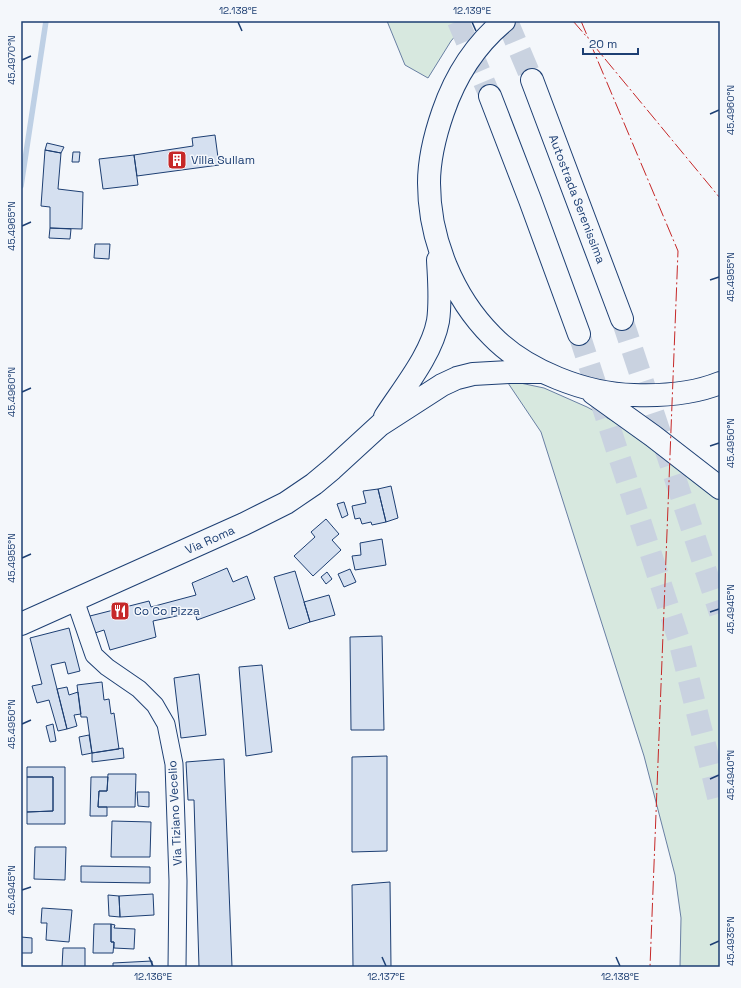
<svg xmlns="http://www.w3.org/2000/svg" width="741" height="988" viewBox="0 0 741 988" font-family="'Space Grotesk',sans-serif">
<rect width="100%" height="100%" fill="#f4f7fb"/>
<path fill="#d7e8df" stroke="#687fa3" d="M387 21H468L451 41 428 78 405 65Z
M506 380 544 388 587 407 637 434 708 489 720 500V967H680L681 918 675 875 644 756 541 432Z"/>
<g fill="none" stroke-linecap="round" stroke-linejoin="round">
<path stroke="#bed0e5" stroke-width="5.5" d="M21 186 46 21"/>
</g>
<path fill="#d5e0f0" stroke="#1d3f73" d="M215 135 219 165 137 176 134 155 193 146 192 138Z
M47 143 64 147 61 153 45 150Z
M45 150 61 153 58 189 83 192 82 229 50 228V207L41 206Z
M73 152H80L79 162H72Z
M134 155 138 185 103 189 99 159Z
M50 228 71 229 70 239 49 238Z
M95 244H110L109 259 94 258Z
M391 486 398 518 386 522 378 489Z
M378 489 386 522 372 525 371 522 362 524 360 518 355 519 352 506 366 503 363 491Z
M344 502 348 515 342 518 337 504Z
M326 519 339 534 332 540 341 550 313 576 294 556 315 537 311 532Z
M382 539 386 565 355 570 352 556 361 555 360 543Z
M227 568 233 582 247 576 255 599 197 620 195 612 153 621 156 637 110 650 104 630 92 634 86 617 149 601 151 607 196 595 192 583Z
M350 569 356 582 344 587 338 574Z
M295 571 310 622 289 629 274 577Z
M327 572 332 579 326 584 321 577Z
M329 595 335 615 310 622 304 602Z
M69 628 80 671 68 674 65 662 51 665 67 729 58 731 49 700 37 703 32 686 42 684 30 638Z
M382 636 384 730H351L350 637Z
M262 665 272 752 246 756 239 667Z
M199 674 206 735 181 738 174 678Z
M102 682 104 700 109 699 111 714 114 713 119 749 92 753 87 717H81L77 685Z
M67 687 69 695 78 692 81 714 74 715 77 726 67 729 57 689Z
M53 724 56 741 50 742 46 726Z
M89 735 92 753 82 755 79 737Z
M123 748 124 758 92 762V753Z
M387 756V851L352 852V757Z
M224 759 232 967H199L194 800H188L186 762Z
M27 767H65V824H27V812L53 811V777H27Z
M108 774H136L135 807H98L99 791H107Z
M27 777H53V811L27 812Z
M91 777H108L107 791H99L98 807H107V816H90Z
M137 792H149V807L138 806Z
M112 821 151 822 150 857H111Z
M35 847H66L65 880 34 879Z
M81 866 150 867V883L81 882Z
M390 882 391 967H353L352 885Z
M153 894 154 915 120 917 119 896Z
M108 895 119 896 120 917 109 916Z
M42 908 72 910 69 942 46 940 47 923H41Z
M94 924H111V942H114L113 953H93Z
M111 924 115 925 114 928 135 929 134 949 114 948V942H111Z
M21 937 32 938V953H21Z
M63 948H85V967H62Z
M152 961V967H113V963Z"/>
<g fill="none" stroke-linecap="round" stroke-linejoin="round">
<path stroke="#c9d2e0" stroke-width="22" stroke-dasharray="22 11" stroke-linecap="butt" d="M458 21 490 96
M507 21 532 80
M622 319 720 613
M579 334 679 640 720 805"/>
<defs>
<path id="minor" d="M75 600 94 655 107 667 139 689 155 705 166 724 174 764 178 881 177 967"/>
<path id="secondary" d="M504 21C475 45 455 77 443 112 435 135 429 159 429 183 429 239 453 297 492 336 526 371 586 394 634 395 663 396 693 394 720 383
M593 393 653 436 720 488
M385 417C403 389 432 354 438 321 441 301 439 280 438 260
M21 624 244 524 286 503 314 484 332 469 380 425 442 385 457 378 473 374 509 372H543"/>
<path id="motorway" d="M532 80 622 319
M490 96 530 200 579 334"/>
</defs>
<use href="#minor" stroke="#1d3f73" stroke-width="19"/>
<use href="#secondary" stroke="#1d3f73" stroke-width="24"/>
<use href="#motorway" stroke="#1d3f73" stroke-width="24"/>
<use href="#minor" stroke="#f4f7fb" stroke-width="17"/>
<use href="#secondary" stroke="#f4f7fb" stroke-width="22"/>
<use href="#motorway" stroke="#f4f7fb" stroke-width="22"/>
<path stroke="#c62828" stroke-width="1" stroke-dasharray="14 3 2 3" stroke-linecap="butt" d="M573 21 586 36
M581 21 678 251 650 967
M591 42 720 198"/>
</g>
<path fill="none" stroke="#1d3f73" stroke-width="1.5" d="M238 22 242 31M472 22 476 31M22 60 31 56M710 114 719 110M22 226 31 222M710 280 719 277M22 392 31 388M710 446 719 443M22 558 31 554M710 612 719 609M22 724 31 720M710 779 719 775M22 890 31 887M710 945 719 941M149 957 153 966M382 957 386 966M616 957 620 966"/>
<defs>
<symbol id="building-square" viewBox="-11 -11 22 22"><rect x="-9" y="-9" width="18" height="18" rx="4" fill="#c62828" stroke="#f4f7fb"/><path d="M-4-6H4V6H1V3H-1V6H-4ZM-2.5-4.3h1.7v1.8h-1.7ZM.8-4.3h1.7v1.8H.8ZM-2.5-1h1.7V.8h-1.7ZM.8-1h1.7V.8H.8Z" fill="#fff"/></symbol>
<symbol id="restaurant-square" viewBox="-11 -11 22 22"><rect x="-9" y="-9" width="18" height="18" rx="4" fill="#c62828" stroke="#f4f7fb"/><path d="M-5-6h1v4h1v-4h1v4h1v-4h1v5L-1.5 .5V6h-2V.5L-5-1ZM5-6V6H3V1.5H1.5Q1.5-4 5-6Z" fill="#fff"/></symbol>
</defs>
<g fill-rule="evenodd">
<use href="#building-square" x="166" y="149" width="22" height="22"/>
<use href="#restaurant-square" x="109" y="600" width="22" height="22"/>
</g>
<g text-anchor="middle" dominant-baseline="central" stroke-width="3" stroke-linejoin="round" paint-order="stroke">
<g font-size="12" fill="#1d3f73" stroke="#f4f7fb" text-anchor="start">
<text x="191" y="160">Villa Sullam</text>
<text x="134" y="611">Co Co Pizza</text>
</g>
<g font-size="12" fill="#1d3f73" stroke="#f4f7fb">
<text transform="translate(577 199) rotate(69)">Autostrada Serenissima</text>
<text transform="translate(210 540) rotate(-24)">Via Roma</text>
<text transform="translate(175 813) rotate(-93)">Via Tiziano Vecelio</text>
</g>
</g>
<rect width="741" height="988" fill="none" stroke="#f4f7fb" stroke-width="44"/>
<path d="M583 48v6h55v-6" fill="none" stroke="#1d3f73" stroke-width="2"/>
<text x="589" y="48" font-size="12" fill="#1d3f73" stroke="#f4f7fb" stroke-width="3" paint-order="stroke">20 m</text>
<rect x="22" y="22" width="697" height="944" fill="none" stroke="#1d3f73" stroke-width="1.5"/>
<g font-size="10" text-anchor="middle" fill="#1d3f73">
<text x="238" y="14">12.138°E</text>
<text x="472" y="14">12.139°E</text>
<text transform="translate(11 60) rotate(-90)" y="4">45.4970°N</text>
<text transform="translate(730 110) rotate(-90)" y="4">45.4960°N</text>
<text transform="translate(11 226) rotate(-90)" y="4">45.4965°N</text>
<text transform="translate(730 277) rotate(-90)" y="4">45.4955°N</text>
<text transform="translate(11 392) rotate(-90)" y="4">45.4960°N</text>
<text transform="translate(730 443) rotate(-90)" y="4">45.4950°N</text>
<text transform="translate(11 558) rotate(-90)" y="4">45.4955°N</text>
<text transform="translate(730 609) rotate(-90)" y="4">45.4945°N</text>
<text transform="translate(11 724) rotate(-90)" y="4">45.4950°N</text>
<text transform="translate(730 775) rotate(-90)" y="4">45.4940°N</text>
<text transform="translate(11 890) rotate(-90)" y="4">45.4945°N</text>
<text transform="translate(730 941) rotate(-90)" y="4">45.4935°N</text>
<text x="153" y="980">12.136°E</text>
<text x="386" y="980">12.137°E</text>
<text x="620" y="980">12.138°E</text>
</g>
</svg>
